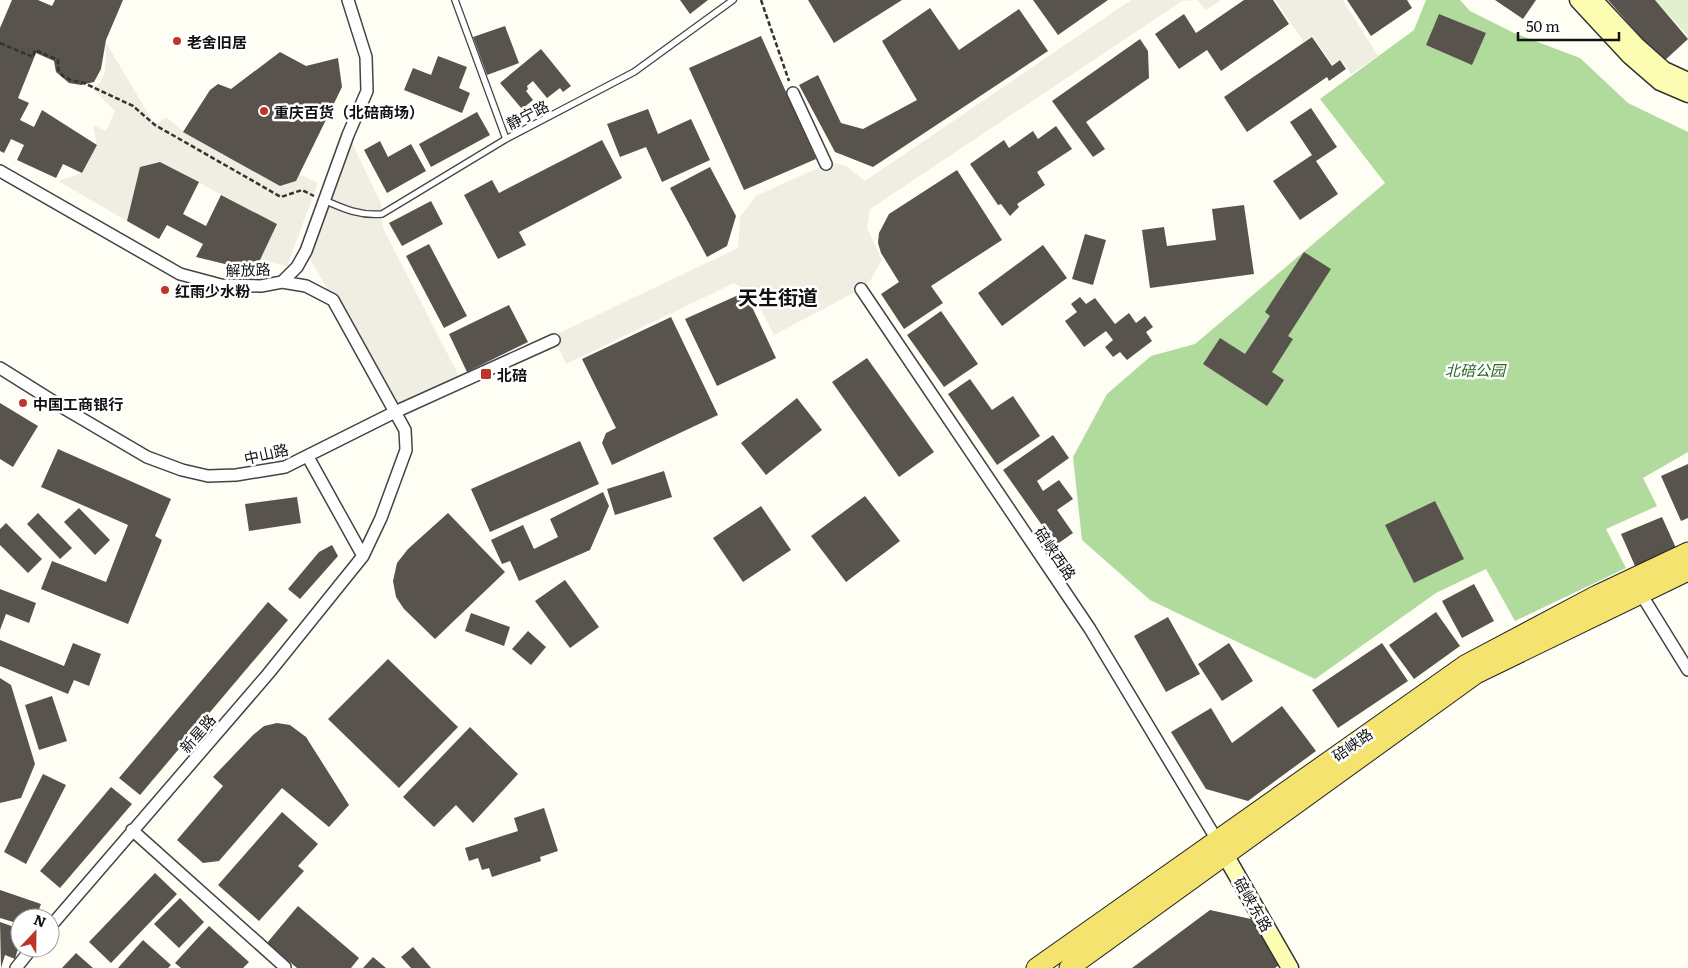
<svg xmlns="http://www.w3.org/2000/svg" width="1688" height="968" viewBox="0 0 1688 968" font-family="Literata,'Noto Sans SC',serif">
<rect width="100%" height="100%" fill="#fffef4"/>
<path fill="#b1da9d" d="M1426 0H1460L1470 11 1514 33 1580 58 1628 103 1688 132V452L1643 478 1657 506 1606 529 1626 568 1515 621 1486 569 1436 593 1315 679 1150 600 1082 540 1073 457 1107 394 1151 356 1195 344 1385 183 1320 99 1414 30Z"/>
<path fill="#e1f1cf" d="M1655 0H1688V36Z"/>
<path fill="#f0eee2" d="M1131 0H1221L1206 10 1197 0 1182 1 870 209 867 228 882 260 870 281 861 289 774 335 754 296 734 283 566 364 553 336 738 248 740 217 756 196 831 162 846 166 865 181Z
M1275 0H1343L1378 56 1351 74 1341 59 1332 64 1313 36 1304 42Z
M106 43 155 125 166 117 184 132 280 186 296 181 299 174 318 183 287 266 260 260 276 224 160 162 140 167 127 221 58 181 82 173 97 145 93 125 106 131 115 111 91 87 99 84 105 72Z
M348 135 381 203 383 228 462 382 395 412 306 251Z"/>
<path fill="#59534d" d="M12 0H38L52 6 55 0H123L106 40 101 69 94 82 81 85 69 83 56 72 54 61 36 53 18 98 29 103 20 120 34 127 42 110 97 145 82 173 63 164 56 178 17 160 24 145 11 139 4 153 0 151V28Z
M680 0H708L690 14Z
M808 0H902L834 43Z
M1033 0H1108L1058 35Z
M1244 0H1273L1289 24 1221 71 1207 50 1179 69 1155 34 1184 14 1196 33Z
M1347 0H1407L1412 8 1371 36Z
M1495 0H1536L1523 19Z
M1608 0H1655L1688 39 1663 62Z
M930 8 959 50 1019 9 1048 51 873 167 835 152 799 85 818 75 841 123 863 129 917 100 882 41Z
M1439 14 1486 33 1472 65 1426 45Z
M505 26 519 63 487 75 473 37Z
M761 36 816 159 744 190 689 68Z
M1312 37 1332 66 1340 60 1346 69 1329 81 1327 77 1247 132 1224 97Z
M1140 39 1148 51 1149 78 1086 122 1105 149 1093 157 1052 101Z
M541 49 571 86 563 92 560 88 547 98 533 81 527 86 528 89 526 91 533 100 522 109 500 83Z
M280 52 306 66 338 58 342 87 296 181 280 186 183 132 210 90 218 84 231 89Z
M438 56 467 67 459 88 470 93 462 113 404 90 413 68 431 75Z
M1311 108 1337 147 1316 161 1338 194 1300 220 1273 181 1312 155 1290 122Z
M648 109 658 134 691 119 710 160 662 182 646 147 620 157 607 124Z
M477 112 490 135 431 167 419 144Z
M1056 126 1072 149 1037 172 1045 185 1017 204 1019 207 1010 216 1001 204 998 205 970 164 1004 140 1009 148 1033 131 1038 139Z
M602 140 622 178 519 232 526 245 498 259 464 195 492 180 499 193Z
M380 141 388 157 411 144 426 171 387 193 364 150Z
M160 162 199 182 183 214 206 226 221 195 277 224 260 260 233 266 196 257 203 244 167 225 159 239 127 221 140 167Z
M710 167 736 216 727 246 707 257 670 188Z
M957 170 1002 240 931 286 943 303 904 329 881 294 899 282 881 253 878 243 879 233 889 214Z
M431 201 443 224 402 246 389 223Z
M1244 205 1254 274 1150 288 1142 230 1164 227 1167 246 1216 240 1212 209Z
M1085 234 1106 240 1093 285 1072 279Z
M429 244 467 316 444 328 406 256Z
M1043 245 1067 278 1002 326 978 293Z
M1304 252 1331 269 1288 336 1293 339 1272 372 1284 380 1267 406 1203 364 1220 338 1245 354 1270 316 1265 312Z
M745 292 776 358 717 386 685 319Z
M1080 297 1086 304 1095 298 1115 324 1129 313 1136 323 1145 316 1153 327 1146 332 1152 341 1127 360 1120 352 1113 357 1105 347 1113 340 1106 331 1084 347 1065 321 1077 312 1071 304Z
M509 305 528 342 467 372 449 334Z
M941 311 978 364 944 387 907 335Z
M671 317 718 415 612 465 602 443 606 433 616 428 582 359Z
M867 358 934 452 899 477 832 382Z
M970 379 992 410 1013 396 1040 436 997 465 948 394Z
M797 398 822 430 766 475 741 443Z
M0 403 38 426 13 467 0 459Z
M1053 435 1069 458 1037 481 1043 491 1059 480 1073 499 1057 510 1073 533 1056 545 1003 470Z
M580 441 599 484 490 532 471 489Z
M58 449 171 499 155 536 162 540 128 624 41 589 52 561 106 582 128 525 41 487Z
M1688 464V518L1681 521 1661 476Z
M664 471 672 497 615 515 607 489Z
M603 492 609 506 590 550 519 581 510 561 502 564 491 540 523 525 534 549 558 537 550 519Z
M865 496 900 541 846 582 811 536Z
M297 497 301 523 249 531 245 504Z
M1435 501 1464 559 1414 583 1385 525Z
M761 506 791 550 743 582 713 538Z
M79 508 110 540 95 555 64 522Z
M38 513 72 548 60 559 27 524Z
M448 513 505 572 435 639 404 609 396 597 393 581 397 563 408 549Z
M1662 517 1676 548 1635 566 1621 534Z
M6 523 42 559 28 573 0 545V529Z
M332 545 338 556 300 599 288 589 319 552Z
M565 580 599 627 570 648 535 601Z
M1474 584 1494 621 1462 638 1442 601Z
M0 589 36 603 29 623 6 614 0 630Z
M268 602 288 620 140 795 119 778Z
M1436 612 1460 646 1414 679 1389 645Z
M471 613 510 627 504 646 465 631Z
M1168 617 1200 674 1166 692 1134 636Z
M528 631 546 647 531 665 512 649Z
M0 640 64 666 73 643 101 654 89 686 74 680 68 694 0 666Z
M1229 643 1253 681 1222 701 1198 664Z
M1382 643 1408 681 1338 728 1312 690Z
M388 659 458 727 399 788 328 719Z
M0 678 11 685 35 764 21 798 0 803Z
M52 696 67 741 39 750 25 705Z
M1282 706 1316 751 1248 801 1206 789 1171 732 1211 708 1232 743Z
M277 723 290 725 306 737 349 805 329 827 282 788 219 861 203 863 177 840 223 786 213 777 253 735 264 726Z
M470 727 518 774 473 823 456 805 434 827 403 797Z
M43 774 66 785 26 864 4 852Z
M111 787 132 804 60 888 40 871Z
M544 808 558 851 540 857 541 861 492 877 489 868 482 870 478 858 469 861 465 848 518 831 514 818Z
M282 812 318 844 298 866 304 871 259 921 218 885Z
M155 873 177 894 111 963 89 942Z
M0 890 41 904 36 918H20V924L0 918Z
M180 898 204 922 179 948 154 924Z
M298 906 359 958 351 968H297L267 943Z
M1210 910 1251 919 1283 962 1275 968H1132Z
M0 922 20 929V942L15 959 5 955 1 968Z
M209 926 249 962 243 968H181L175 963Z
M143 940 171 965 168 968H118Z
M413 947 431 968H411L401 957Z
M76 953 93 968H62Z
M373 957 386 968H363Z"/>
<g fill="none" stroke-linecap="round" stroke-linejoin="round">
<defs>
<path id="lane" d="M455 0 506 139
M324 200C344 209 360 216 382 214L506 139 634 72 733 0"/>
<path id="street" d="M793 93 826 164
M0 171 180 274 221 285 261 286 282 282 297 267 306 251 348 135 367 91 366 57 348 0
M861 289 1090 629 1217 840
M0 368 67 410 147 457 182 470 208 476 236 475 285 467 395 412 554 340
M308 457 363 556
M1641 594 1688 670
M132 830 285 967
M50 927 268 674 363 556 381 518 406 450 405 430 333 300 306 286 282 282
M16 968 32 948"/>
<path id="secondary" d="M1578 0 1630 56 1660 82 1688 94
M1594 0 1637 46 1664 70 1688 81
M1219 844 1290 968"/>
<path id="primary" d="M1036 968 1465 665 1597 595 1688 552
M1069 968 1476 674 1688 571"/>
</defs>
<use href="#lane" stroke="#444" stroke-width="8"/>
<use href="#street" stroke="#444" stroke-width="14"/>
<use href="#secondary" stroke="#333" stroke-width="19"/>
<use href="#primary" stroke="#222" stroke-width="21"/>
<path stroke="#333" stroke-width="2.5" stroke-dasharray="5 2.5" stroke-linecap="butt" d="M761 0 789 81
M0 43 33 57 35 50 58 60V69L63 76 71 80 84 83 133 106 155 125 281 197 302 190 314 196"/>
<use href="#lane" stroke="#fff" stroke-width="5.5"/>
<use href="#street" stroke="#fff" stroke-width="11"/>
<use href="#secondary" stroke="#fcfcb2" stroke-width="16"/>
<use href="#primary" stroke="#f4e36f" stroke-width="19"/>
</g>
<g fill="#be352b" stroke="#fff" stroke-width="2">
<circle cx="177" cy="41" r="5"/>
<circle cx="264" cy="111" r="5"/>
<circle cx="165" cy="290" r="5"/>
<rect x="480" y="368" width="12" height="12" rx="2.5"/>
<circle cx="23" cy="403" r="5"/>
</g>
<g text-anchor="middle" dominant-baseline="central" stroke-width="5" stroke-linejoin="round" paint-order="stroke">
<g font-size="15" font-weight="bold" fill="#111" stroke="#fff" text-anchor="start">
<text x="187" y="41">老舍旧居</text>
<text x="274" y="111">重庆百货（北碚商场）</text>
<text x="175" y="290">红雨少水粉</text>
<text x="497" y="374">北碚</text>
<text x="33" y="403">中国工商银行</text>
</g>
<g font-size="15" fill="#111" stroke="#fff">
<text transform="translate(527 114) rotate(-27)">静宁路</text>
<text transform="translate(248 269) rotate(-2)">解放路</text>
<text transform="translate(266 453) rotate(-13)">中山路</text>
<text transform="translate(1056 553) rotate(56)">碚峡西路</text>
<text transform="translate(197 733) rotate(-49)">新星路</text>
<text transform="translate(1352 744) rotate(-35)">碚峡路</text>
<text transform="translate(1254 904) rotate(60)">碚峡东路</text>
</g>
<g font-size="15" font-style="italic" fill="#286821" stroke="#fff">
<text x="1475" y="369">北碚公园</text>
</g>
<g font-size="20" font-weight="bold" fill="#111" stroke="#fff">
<text x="778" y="296">天生街道</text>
</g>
</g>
<g transform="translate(35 933) rotate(22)"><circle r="24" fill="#ffffff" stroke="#a0a0a0"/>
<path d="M0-4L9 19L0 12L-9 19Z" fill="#be352b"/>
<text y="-8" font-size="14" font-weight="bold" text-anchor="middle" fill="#111111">N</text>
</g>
<path d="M1518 32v8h101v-8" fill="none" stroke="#111111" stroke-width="2.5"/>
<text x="1526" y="32" font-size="15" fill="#111111" stroke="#ffffff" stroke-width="4" paint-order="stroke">50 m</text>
</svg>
